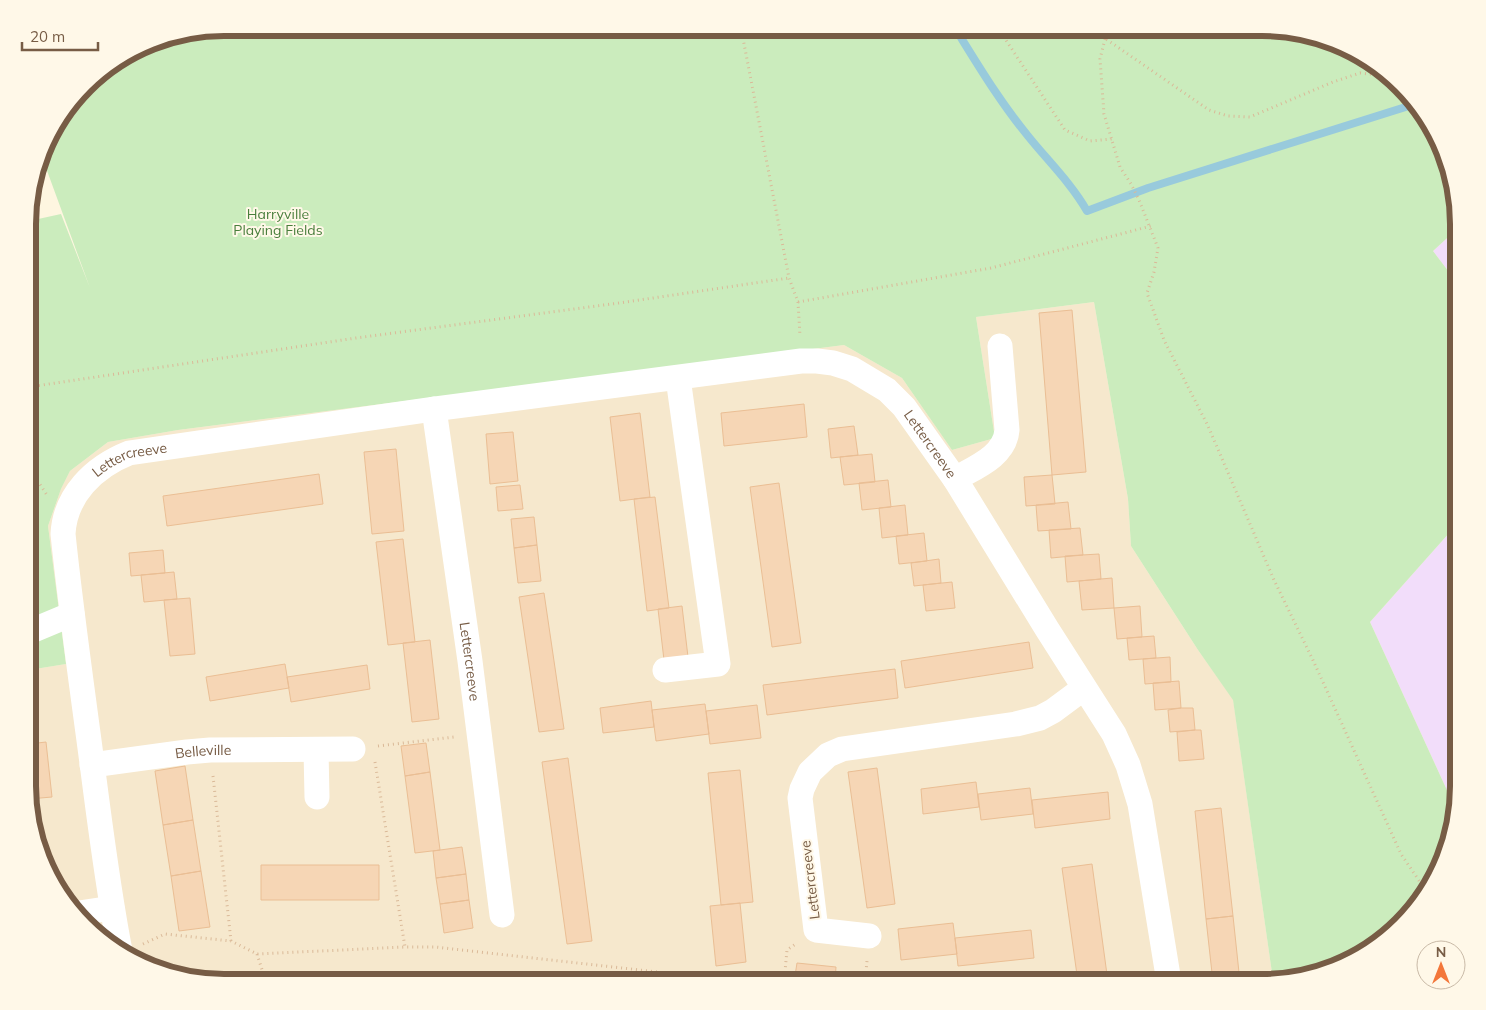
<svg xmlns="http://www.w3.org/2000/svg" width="1486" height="1010" viewBox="0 0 1486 1010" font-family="Mulish,sans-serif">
<rect width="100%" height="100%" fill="#fef6e0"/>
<path fill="#f6e8cd" d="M1094 302 1128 499 1131 546 1198 650 1233 699 1273 980 1263 982H211L160 972 105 942 54 885 29 812V670L66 664 48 526 61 489 70 471 108 442 178 430 844 345 902 378 952 450 995 438 976 317Z"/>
<path fill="#f2ddfa" d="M1458 228V284L1433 251Z
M1458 523V799L1456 810 1370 622Z"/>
<path fill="#cbecbd" d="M224 28H1275L1326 38 1381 68 1438 137 1458 211V228L1433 251 1458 284V523L1370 622 1456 810 1448 850 1418 905 1349 962 1273 980 1233 700 1198 650 1131 546 1128 499 1094 302 976 317 995 438 952 450 902 378 844 345 178 430 108 442 70 471 61 489 48 526 66 664 29 670V339L32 338 29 330V221L61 214 90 288 42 157 48 137 94 76 149 42Z"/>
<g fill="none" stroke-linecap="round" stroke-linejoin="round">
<path stroke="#98cadc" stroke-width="8" d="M955 28C978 65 1000 102 1028 136 1048 161 1071 183 1087 211L1148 188 1412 105"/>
</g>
<path fill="#f6d6b5" stroke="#eabe94" d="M1072 310 1086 472 1052 475 1039 313Z
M804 404 807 437 724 446 721 413Z
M640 413 650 497 620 501 610 417Z
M854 426 858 455 831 458 828 429Z
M513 432 518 481 490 484 486 434Z
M396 449 404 531 372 534 364 452Z
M872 454 875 482 844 485 840 457Z
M319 474 323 504 167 526 163 496Z
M1052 475 1055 504 1026 506 1024 477Z
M888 480 891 507 862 510 859 483Z
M779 483 801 643 772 647 750 487Z
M520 485 523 509 498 511 496 487Z
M655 497 669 608 647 611 634 499Z
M1068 502 1071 529 1038 531 1036 505Z
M905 505 908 535 882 538 879 508Z
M534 517 537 545 514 548 511 519Z
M1080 528 1083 555 1051 558 1049 530Z
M924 533 927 561 899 564 896 536Z
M403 539 415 642 388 645 376 542Z
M537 545 541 581 518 583 514 548Z
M163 550 165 573 131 576 129 553Z
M1099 554 1101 579 1067 582 1065 556Z
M939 559 941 583 914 586 911 563Z
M174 572 177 599 144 602 141 575Z
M1112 578 1114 608 1082 610 1079 581Z
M952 582 955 608 926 611 923 585Z
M544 593 564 729 539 732 519 597Z
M190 598 195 654 170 656 164 600Z
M682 606 688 657 664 660 658 609Z
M1140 606 1142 637 1117 639 1114 608Z
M1154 636 1156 658 1129 660 1127 638Z
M430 640 439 719 412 722 403 643Z
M1029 642 1033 668 905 688 901 661Z
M1170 657 1171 682 1145 684 1143 659Z
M285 664 289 688 210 701 206 677Z
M367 665 370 689 291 702 287 677Z
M895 669 898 698 767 715 763 685Z
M1179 681 1181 708 1155 710 1153 683Z
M651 701 654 727 603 733 600 708Z
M705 704 709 734 656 741 652 710Z
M757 705 761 738 710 744 706 711Z
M1181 708H1193L1195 730 1170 732 1168 710Z
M1195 730H1201L1204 759 1179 761 1177 732Z
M46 742 52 797 29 799V744Z
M426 743 430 772 405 776 401 746Z
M568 758 592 941 567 944 542 762Z
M185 766 193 820 163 825 155 771Z
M877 768 895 904 867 908 848 772Z
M740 770 753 902 721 905 708 773Z
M430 772 440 850 415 853 405 776Z
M976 782 979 807 923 814 921 789Z
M1030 788 1033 814 981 820 978 794Z
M1108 792 1110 819 1035 828 1032 800Z
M37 798 43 853 29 812V799Z
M1221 808 1233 916 1206 919 1195 811Z
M193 820 201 871 171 876 163 825Z
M462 847 466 874 436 878 433 851Z
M1092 864 1108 982H1078L1062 868Z
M261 865H379V900H261Z
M201 871 210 927 179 931 171 876Z
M466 874 469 900 440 904 436 878Z
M469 900 473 928 444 933 440 904Z
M740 903 746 962 716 966 710 906Z
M1233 916 1240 982H1213L1206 919Z
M953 923 957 954 901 960 898 929Z
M1031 930 1034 958 958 966 955 938Z
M797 963 836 967 835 982H794Z"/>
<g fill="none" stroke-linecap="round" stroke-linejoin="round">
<path stroke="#dab998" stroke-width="3" stroke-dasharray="1 4" stroke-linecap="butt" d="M394 28 453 33 495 28
M453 28V33
M741 28 789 278 798 302 800 336
M998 28 1065 130 1090 141 1112 139
M1090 28 1209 110 1228 116 1250 117 1333 82 1360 73 1388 76
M1105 39 1100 59 1104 114 1120 167 1131 184 1139 200 1158 248 1154 272 1147 293 1164 340 1208 426 1274 580 1312 658 1401 854 1426 891
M798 302 991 268 1151 226
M29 387 356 338 619 303 789 278
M29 468 47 495
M378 746 454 737
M375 762 405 947
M213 776 231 941
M143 944 165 934 231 941 257 954 405 947H435L702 977 739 982
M257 954 266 982
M784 982 787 950 797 943
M865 982 867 961"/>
<g stroke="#fff" stroke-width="25">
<path id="s1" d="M434 409 470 661 502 915"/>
<path d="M955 479C976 467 1005 456 1007 430L1000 346"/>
<path d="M29 632 72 614"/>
<path d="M665 670 718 664 678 378"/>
<path d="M316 750 317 797"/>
<path id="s2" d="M92 765 187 752 210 750 353 749"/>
<path d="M79 913 112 908"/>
<path d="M869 936 816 930 800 798 802 789 810 772 828 755 842 749 1016 724 1040 718 1053 711 1084 688"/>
<path id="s3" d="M120 951C108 889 100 826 92 763 82 687 71 611 63 534 65 495 94 467 129 453L434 409 801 361H817L833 363 852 369 887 390 904 407 955 479 1047 629 1114 734 1128 765 1140 804 1169 982"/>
</g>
</g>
<g text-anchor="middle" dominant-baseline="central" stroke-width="4" stroke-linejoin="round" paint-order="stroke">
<g font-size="14" fill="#497e3c" stroke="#fff8e8">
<text x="278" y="214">Harryville<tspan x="278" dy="16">Playing Fields</tspan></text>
</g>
<g font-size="14" fill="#775c45" stroke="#fff8e8">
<text stroke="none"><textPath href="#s3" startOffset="1372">Lettercreeve</textPath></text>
<text stroke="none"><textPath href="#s3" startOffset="530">Lettercreeve</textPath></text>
<text stroke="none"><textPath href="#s1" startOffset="255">Lettercreeve</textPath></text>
<text stroke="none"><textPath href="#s2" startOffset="112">Belleville</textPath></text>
<text transform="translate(810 880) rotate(-97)">Lettercreeve</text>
</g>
</g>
<path d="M0 0H1486V1010H0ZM224 36H1262A188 188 0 0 1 1450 224V786A188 188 0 0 1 1262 974H224A188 188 0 0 1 36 786V224A188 188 0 0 1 224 36Z" fill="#fff8e8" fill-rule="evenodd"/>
<path fill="none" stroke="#775c45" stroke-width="6" d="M224 36H1262A188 188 0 0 1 1450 224V786A188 188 0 0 1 1262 974H224A188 188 0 0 1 36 786V224A188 188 0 0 1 224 36Z"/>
<g transform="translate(1441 965)"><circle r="24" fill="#fff8e8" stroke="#c9baa7"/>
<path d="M0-4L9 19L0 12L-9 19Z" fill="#f3773a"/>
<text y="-8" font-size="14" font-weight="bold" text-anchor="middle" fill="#775c45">N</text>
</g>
<path d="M22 42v8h76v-8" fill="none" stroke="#775c45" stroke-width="2.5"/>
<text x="30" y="42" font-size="15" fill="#775c45" stroke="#fff8e8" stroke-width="4" paint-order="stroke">20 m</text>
</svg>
